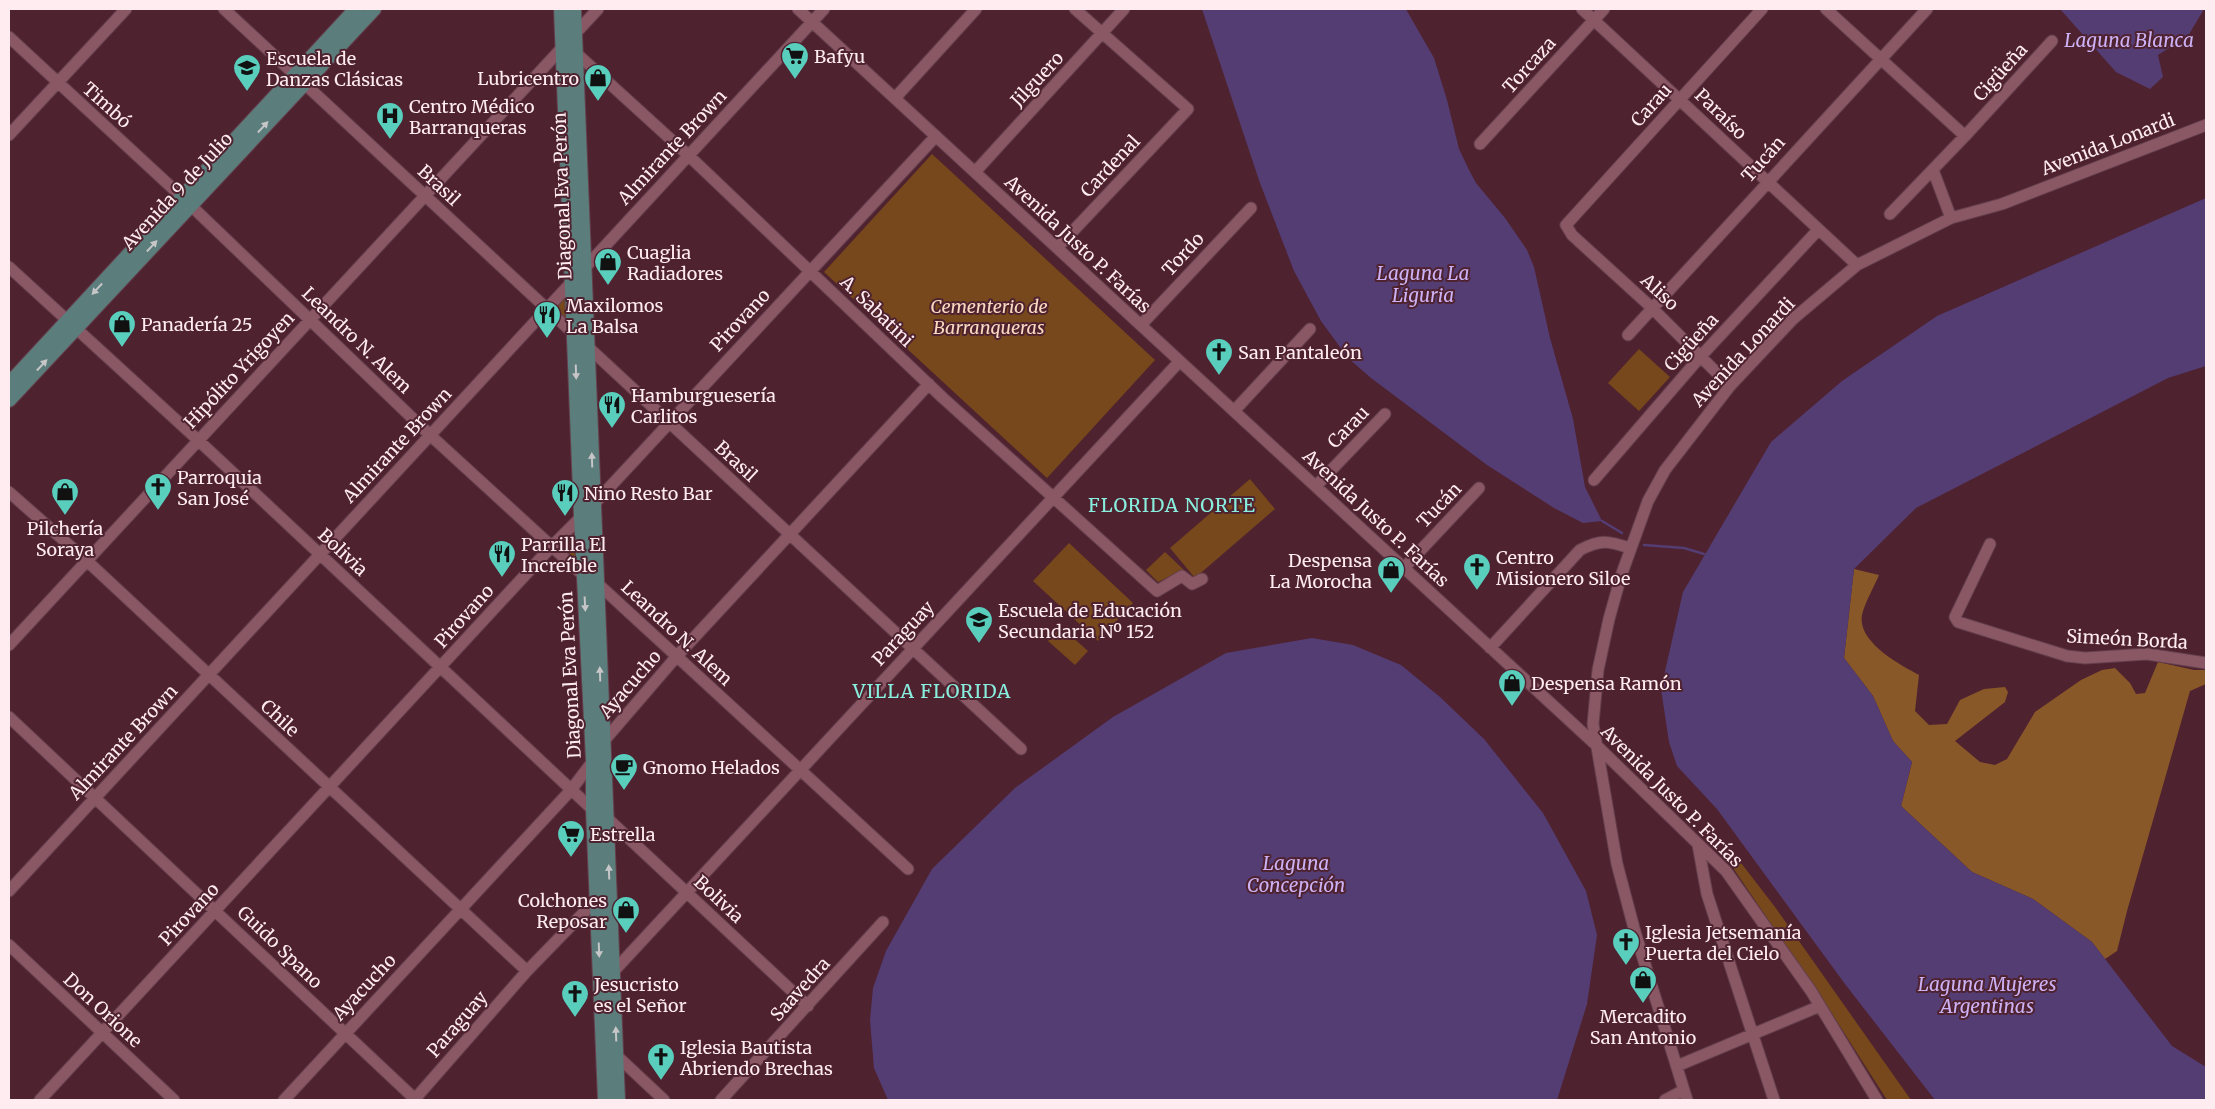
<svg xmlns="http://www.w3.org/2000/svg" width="2215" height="1109" viewBox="0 0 2215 1109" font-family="Merriweather,serif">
<rect width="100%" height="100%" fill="#4f2230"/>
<path fill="#76481b" d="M932 154 1155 360 1047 478 824 272Z
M565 295 569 297V319L564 321 554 308Z
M1639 349 1670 377 1639 411 1608 383Z
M1250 479 1275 509 1195 578 1170 548Z
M576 531 579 562 562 547Z
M1069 543 1133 603 1098 641 1033 581Z
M1165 552 1184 570 1158 582 1146 570Z
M1061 627 1088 651 1075 665 1048 641Z
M1721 837 1775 907 1911 1100H1887L1834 1017 1725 856Z"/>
<path fill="#895828" d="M1854 569 1879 575C1874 587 1865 602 1862 615 1857 642 1900 665 1919 675L1915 711 1929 725 1947 724 1960 700 1984 689 2005 687 2008 692 2005 702 1955 741 1980 762 1995 765 2007 759 2035 712 2081 680 2102 670 2115 668 2130 683 2136 694 2145 693 2158 662 2194 670H2206V684L2190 691 2127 911 2117 951 2105 959 2092 942 2033 899 1972 872 1901 806 1912 762 1893 741 1873 696 1844 658Z"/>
<path fill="#543d73" d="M1202 9H1405L1407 11 1434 58 1447 100 1459 149 1469 170 1476 183 1505 218 1527 250 1534 267 1550 338 1573 419 1585 487 1602 521 1583 523 1554 508 1487 465 1371 378 1348 358 1321 321 1294 271 1260 183Z
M2060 9H2204L2188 36 2158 55 2163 77 2150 89 2116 72Z
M2206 198V366L2168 378 1916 508 1854 569 1844 658 1873 696 1893 741 1912 762 1901 806 1972 872 2033 899 2092 942 2172 1046 2206 1067V1100H1935L1845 984 1717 809 1677 766 1669 742 1661 689 1683 592 1771 442 1842 381 1937 316Z
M1312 638 1353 645 1401 665 1440 697 1484 739 1543 813 1586 891 1597 935 1587 1004 1557 1100H888L874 1068 870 1020 873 988 886 951 932 869 1015 788 1113 717 1226 653Z"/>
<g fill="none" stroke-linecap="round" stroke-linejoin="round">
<path stroke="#543d73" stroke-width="2.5" d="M1602 521 1622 533
M1644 545 1684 548 1704 554"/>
<defs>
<path id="minor" d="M224 9 1021 749
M798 9 1596 745 1726 871 1811 991 1877 1100
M1582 9 1857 265
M1826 9 1965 136
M9 37 182 197 430 435 583 575 597 583 908 869
M575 52 688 155 943 398 1157 591 1182 576 1192 584 1202 579
M895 98 976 9
M9 135 126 9
M1480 144 1604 9
M1933 170 1951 218
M975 172 1124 9
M1890 214 1965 136 2052 41
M1057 248 1188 109 1075 9
M9 267 198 440 593 810
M1141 325 1251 208
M1628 335 1927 9
M1730 386 1651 307 1572 235 1566 225 1762 9
M1234 411 1310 329
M1594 480 1701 356 1818 230
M1316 486 1385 414
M9 492 86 560 527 971
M1990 544 1955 617 1958 622 2067 656 2085 658 2147 654 2206 663
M1404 568 1479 488
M9 645 598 9
M1490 648 1580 550C1601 539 1608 541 1630 548
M9 717 416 1100
M606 817 808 1006
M1698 845 1707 894 1774 1100
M9 891 824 9
M9 945 174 1100
M613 972 1179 362
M616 1055 664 1100
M1677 1066 1820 1006
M40 1100 552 546 594 504 936 136
M284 1100 571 790 593 761 603 742 677 656 929 384
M414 1100 527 971 597 899
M721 1100 883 922
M1665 1100 1684 1090
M1687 1100 1635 932 1617 864 1593 724 1598 670 1609 619 1621 576 1648 501 1665 470 1730 386 1793 319 1857 265 1951 218 2002 204 2206 125"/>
<path id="major" d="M561 9 581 517 593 761V810L605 1100
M574 9 618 1100
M9 384 356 9
M9 400 374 9"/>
</defs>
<use href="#minor" stroke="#643f4c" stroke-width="13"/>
<use href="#major" stroke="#643f4c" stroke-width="16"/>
<use href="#minor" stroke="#8a5765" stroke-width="11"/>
<use href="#major" stroke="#5b7d7b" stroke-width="14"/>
</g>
<defs><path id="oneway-solid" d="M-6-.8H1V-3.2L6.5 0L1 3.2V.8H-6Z" transform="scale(1.25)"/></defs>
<g fill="#c6c5c7">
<use href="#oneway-solid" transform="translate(263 127) rotate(-47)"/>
<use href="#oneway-solid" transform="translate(152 246) rotate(-47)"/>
<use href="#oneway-solid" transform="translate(97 289) rotate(133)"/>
<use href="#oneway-solid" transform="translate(42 365) rotate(-47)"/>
<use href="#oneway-solid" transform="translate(576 372) rotate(88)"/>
<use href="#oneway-solid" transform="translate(592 460) rotate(-92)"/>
<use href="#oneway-solid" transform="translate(585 604) rotate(87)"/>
<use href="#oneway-solid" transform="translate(600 674) rotate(-92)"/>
<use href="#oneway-solid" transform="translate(609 872) rotate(-92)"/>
<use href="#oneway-solid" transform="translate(599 950) rotate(88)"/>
<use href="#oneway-solid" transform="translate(616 1034) rotate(-92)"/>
</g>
<defs>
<symbol id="supermarket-pin" viewBox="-11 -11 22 30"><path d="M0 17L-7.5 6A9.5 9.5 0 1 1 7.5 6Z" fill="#5acebd" stroke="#4f2230"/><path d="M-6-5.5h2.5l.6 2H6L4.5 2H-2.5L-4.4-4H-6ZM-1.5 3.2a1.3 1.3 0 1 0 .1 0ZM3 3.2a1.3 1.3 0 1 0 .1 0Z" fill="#111"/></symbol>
<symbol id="school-pin" viewBox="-11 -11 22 30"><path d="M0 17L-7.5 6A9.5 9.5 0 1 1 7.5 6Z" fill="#5acebd" stroke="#4f2230"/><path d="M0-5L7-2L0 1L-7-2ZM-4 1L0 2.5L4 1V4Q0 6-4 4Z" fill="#111"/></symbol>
<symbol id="shop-pin" viewBox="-11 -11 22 30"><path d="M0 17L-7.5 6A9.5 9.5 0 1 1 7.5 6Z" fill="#5acebd" stroke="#4f2230"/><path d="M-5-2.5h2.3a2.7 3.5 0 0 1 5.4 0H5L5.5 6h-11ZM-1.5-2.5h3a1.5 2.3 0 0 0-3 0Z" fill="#111"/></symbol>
<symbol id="hospital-pin" viewBox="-11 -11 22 30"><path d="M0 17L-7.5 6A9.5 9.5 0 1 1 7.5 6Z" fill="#5acebd" stroke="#4f2230"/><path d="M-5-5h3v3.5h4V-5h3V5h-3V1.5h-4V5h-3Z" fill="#111"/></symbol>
<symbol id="restaurant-pin" viewBox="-11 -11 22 30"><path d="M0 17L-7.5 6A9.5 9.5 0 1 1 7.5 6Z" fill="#5acebd" stroke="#4f2230"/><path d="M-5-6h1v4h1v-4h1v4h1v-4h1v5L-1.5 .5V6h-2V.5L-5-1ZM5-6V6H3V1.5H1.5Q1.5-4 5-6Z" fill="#111"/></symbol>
<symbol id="church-pin" viewBox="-11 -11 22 30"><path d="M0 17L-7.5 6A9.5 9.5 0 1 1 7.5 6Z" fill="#5acebd" stroke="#4f2230"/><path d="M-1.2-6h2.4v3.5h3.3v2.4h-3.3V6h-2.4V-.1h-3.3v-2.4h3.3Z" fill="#111"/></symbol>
<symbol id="cafe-pin" viewBox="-11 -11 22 30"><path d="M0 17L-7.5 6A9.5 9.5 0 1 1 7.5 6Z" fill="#5acebd" stroke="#4f2230"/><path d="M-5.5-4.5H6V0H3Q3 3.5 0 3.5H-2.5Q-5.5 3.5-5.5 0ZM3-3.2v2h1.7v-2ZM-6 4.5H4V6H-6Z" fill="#111"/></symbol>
</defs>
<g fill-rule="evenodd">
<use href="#supermarket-pin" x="779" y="40" width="32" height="43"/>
<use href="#school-pin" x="231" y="52" width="32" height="43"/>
<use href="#shop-pin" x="582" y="62" width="32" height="43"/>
<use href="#hospital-pin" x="374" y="100" width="32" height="43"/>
<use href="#shop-pin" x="592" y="246" width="32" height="43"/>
<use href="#restaurant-pin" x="531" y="299" width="32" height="43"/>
<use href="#shop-pin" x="106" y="308" width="32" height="43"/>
<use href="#church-pin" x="1203" y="336" width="32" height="43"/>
<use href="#restaurant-pin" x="596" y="389" width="32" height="43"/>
<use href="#church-pin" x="142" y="471" width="32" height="43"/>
<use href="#shop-pin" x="49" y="476" width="32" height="43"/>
<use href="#restaurant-pin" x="549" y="477" width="32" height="43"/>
<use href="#restaurant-pin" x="486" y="538" width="32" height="43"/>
<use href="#church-pin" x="1461" y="551" width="32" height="43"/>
<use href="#shop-pin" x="1375" y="554" width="32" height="43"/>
<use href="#school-pin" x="963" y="604" width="32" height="43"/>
<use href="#shop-pin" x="1496" y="667" width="32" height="43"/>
<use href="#cafe-pin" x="608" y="751" width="32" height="43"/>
<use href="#supermarket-pin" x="555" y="818" width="32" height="43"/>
<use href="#shop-pin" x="610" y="894" width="32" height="43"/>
<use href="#church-pin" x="1610" y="926" width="32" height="43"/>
<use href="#shop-pin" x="1627" y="964" width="32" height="43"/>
<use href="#church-pin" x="559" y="978" width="32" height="43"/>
<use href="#church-pin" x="645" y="1041" width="32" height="43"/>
</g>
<g text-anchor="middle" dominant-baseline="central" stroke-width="4" stroke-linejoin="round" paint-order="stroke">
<g font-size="18" fill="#ffecf0" stroke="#4f2230" text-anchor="start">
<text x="814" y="56">Bafyu</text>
<text x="266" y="58">Escuela de<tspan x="266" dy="21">Danzas Clásicas</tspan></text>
<text x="579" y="78" text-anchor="end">Lubricentro</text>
<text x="409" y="106">Centro Médico<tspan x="409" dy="21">Barranqueras</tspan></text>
<text x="627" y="252">Cuaglia<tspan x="627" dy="21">Radiadores</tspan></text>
<text x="566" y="305">Maxilomos<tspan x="566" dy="21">La Balsa</tspan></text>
<text x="141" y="324">Panadería 25</text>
<text x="1238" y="352">San Pantaleón</text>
<text x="631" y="395">Hamburguesería<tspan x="631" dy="21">Carlitos</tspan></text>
<text x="177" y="477">Parroquia<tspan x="177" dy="21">San José</tspan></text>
<text x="584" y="493">Nino Resto Bar</text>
<text x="65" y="528" text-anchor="middle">Pilchería<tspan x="65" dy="21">Soraya</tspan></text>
<text x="521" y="544">Parrilla El<tspan x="521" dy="21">Increíble</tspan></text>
<text x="1496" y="557">Centro<tspan x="1496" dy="21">Misionero Siloe</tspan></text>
<text x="1372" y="560" text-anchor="end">Despensa<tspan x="1372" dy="21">La Morocha</tspan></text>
<text x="998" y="610">Escuela de Educación<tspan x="998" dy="21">Secundaria Nº 152</tspan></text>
<text x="1531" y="683">Despensa Ramón</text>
<text x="643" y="767">Gnomo Helados</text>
<text x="590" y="834">Estrella</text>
<text x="607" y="900" text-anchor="end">Colchones<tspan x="607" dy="21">Reposar</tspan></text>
<text x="1645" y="932">Iglesia Jetsemanía<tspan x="1645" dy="21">Puerta del Cielo</tspan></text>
<text x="594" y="984">Jesucristo<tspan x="594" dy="21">es el Señor</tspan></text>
<text x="1643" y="1016" text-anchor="middle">Mercadito<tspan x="1643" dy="21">San Antonio</tspan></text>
<text x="680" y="1047">Iglesia Bautista<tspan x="680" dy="21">Abriendo Brechas</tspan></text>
</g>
<g font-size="18" fill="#ffecf0" stroke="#4f2230">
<text transform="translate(1529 65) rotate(-48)">Torcaza</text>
<text transform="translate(2000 72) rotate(-48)">Cigüeña</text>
<text transform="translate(1037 79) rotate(-47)">Jilguero</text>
<text transform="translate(107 105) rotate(42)">Timbó</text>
<text transform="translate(1651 105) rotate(-48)">Carau</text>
<text transform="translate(1721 114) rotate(44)">Paraíso</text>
<text transform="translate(2108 144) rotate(-21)">Avenida Lonardi</text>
<text transform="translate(672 147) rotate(-47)">Almirante Brown</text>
<text transform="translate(1763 159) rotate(-48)">Tucán</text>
<text transform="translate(1110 166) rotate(-47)">Cardenal</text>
<text transform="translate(439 185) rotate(43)">Brasil</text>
<text transform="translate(177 191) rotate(-47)">Avenida 9 de Julio</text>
<text transform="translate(562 196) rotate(-92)">Diagonal Eva Perón</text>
<text transform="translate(1078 244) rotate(43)">Avenida Justo P. Farías</text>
<text transform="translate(1183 254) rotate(-47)">Tordo</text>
<text transform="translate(1660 292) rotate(43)">Aliso</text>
<text transform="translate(877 311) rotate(44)">A. Sabatini</text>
<text transform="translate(740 320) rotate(-47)">Pirovano</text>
<text transform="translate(357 340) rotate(44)">Leandro N. Alem</text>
<text transform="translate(1691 342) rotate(-48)">Cigüeña</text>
<text transform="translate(1743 352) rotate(-47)">Avenida Lonardi</text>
<text transform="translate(239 370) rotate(-47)">Hipólito Yrigoyen</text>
<text transform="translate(1348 427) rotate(-46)">Carau</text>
<text transform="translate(397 445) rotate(-47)">Almirante Brown</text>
<text transform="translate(736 461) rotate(43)">Brasil</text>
<text transform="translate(1439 505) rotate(-46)">Tucán</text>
<text transform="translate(1376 518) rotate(43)">Avenida Justo P. Farías</text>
<text transform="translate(343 552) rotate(43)">Bolivia</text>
<text transform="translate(464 616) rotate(-48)">Pirovano</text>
<text transform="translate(677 633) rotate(43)">Leandro N. Alem</text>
<text transform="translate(903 633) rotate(-47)">Paraguay</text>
<text transform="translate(2127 639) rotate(3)">Simeón Borda</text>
<text transform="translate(570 675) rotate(-93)">Diagonal Eva Perón</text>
<text transform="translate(630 684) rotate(-49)">Ayacucho</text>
<text transform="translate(280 718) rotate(43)">Chile</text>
<text transform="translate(123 742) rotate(-47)">Almirante Brown</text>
<text transform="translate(1672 796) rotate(45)">Avenida Justo P. Farías</text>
<text transform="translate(719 899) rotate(43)">Bolivia</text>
<text transform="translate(189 914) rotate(-47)">Pirovano</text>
<text transform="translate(280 947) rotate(44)">Guido Spano</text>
<text transform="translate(364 987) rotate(-47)">Ayacucho</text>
<text transform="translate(800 989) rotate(-48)">Saavedra</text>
<text transform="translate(103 1010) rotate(43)">Don Orione</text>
<text transform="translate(457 1024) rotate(-49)">Paraguay</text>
</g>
<g font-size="18" font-style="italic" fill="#fadbc1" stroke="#4f2230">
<text x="989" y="306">Cementerio de<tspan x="989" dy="21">Barranqueras</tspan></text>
</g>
<g font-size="19" font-style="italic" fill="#ccb2f5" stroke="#4f2230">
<text x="2129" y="40">Laguna Blanca</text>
<text x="1423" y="273">Laguna La<tspan x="1423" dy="22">Liguria</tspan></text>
<text x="1296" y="863">Laguna<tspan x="1296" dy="22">Concepción</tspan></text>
<text x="1987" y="984">Laguna Mujeres<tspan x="1987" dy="22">Argentinas</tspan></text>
</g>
<g font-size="19" letter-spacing="1" fill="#88efde" stroke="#4f2230">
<text x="1172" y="505">FLORIDA NORTE</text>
<text x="932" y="691">VILLA FLORIDA</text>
</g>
</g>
<rect width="2215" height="1109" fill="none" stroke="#ffecf0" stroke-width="20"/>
</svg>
